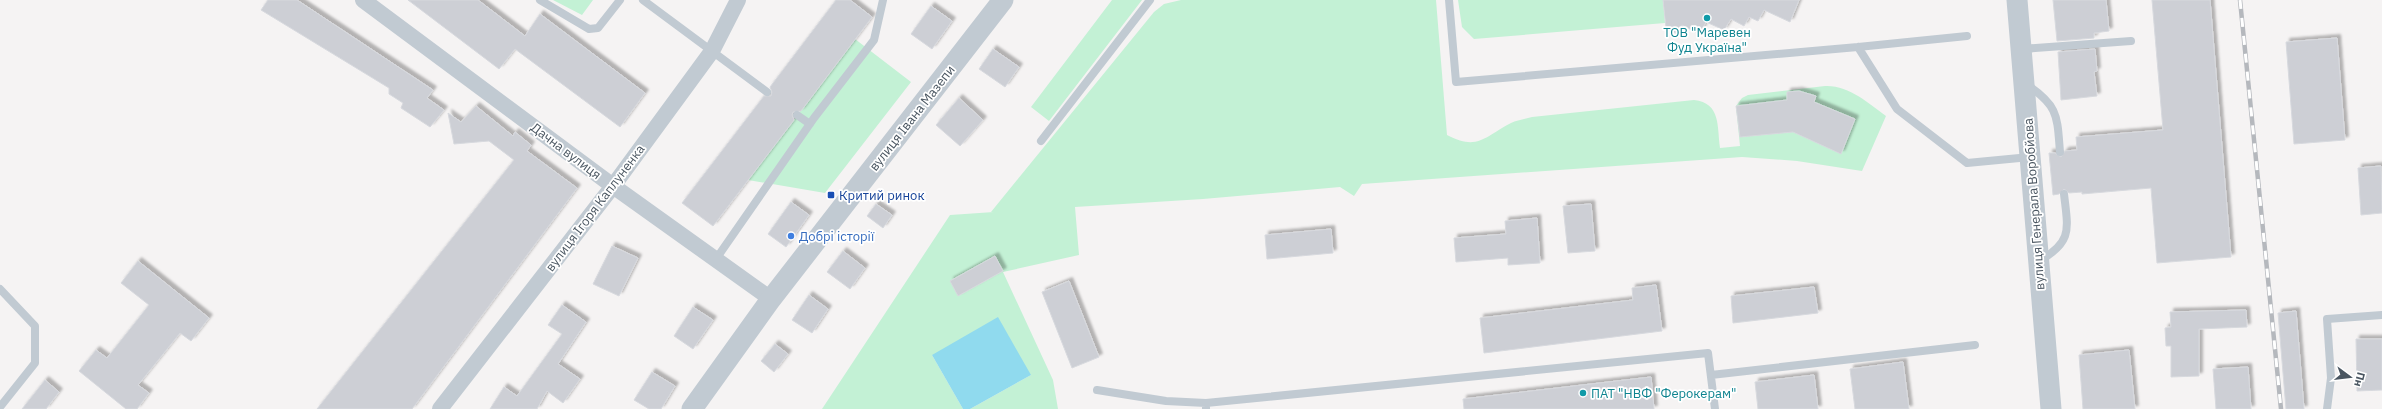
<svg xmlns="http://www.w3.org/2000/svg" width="2382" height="409" viewBox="0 0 2382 409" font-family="'IBM Plex Sans',sans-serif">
<defs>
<filter id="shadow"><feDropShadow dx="3.5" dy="-3.5" stdDeviation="1" flood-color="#0004"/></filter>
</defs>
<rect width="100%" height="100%" fill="#f5f3f3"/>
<path fill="#c3f1d5" d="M553 0H593L582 15Z
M1112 0H1142L1049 121 1031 107Z
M1436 0 1447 135C1478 151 1484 137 1511 123 1517 120 1525 119 1532 117L1694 100C1721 103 1717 126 1720 148L1740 146 1736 106 1742 98 1748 95 1825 86C1849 85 1868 103 1886 116L1862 171 1797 161 1742 157 1362 184 1354 196 1340 187 1203 199 1075 207 1079 255 1003 272 1053 380 1058 409H970L1031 375 932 355 963 409H822L950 215 994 212H991L1154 12 1164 4 1181 0Z
M1458 0H1663L1665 23 1474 39 1462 27Z
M855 39 911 82 825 193 748 180Z"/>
<path fill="#90daee" d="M998 317 1031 375 970 409H963L932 355Z"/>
<path fill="#cdcfd5" stroke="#d7d9de" filter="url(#shadow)" d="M268 0H297L433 90 427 98 444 110 430 127 401 108 403 103 389 94V88L261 10Z
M408 0H478L525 36 540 14 645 93 620 127 515 49 499 69Z
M836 0H850L872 17 801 111 793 112 792 115 794 120 713 226 682 203 764 96H771L772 92 770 87Z
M1663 0H1799L1790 22 1764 10 1758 21 1749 17 1744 26 1731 19 1724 30 1706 22 1699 34 1682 25 1677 34 1666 28Z
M2053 0H2106L2109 31 2094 33V38L2057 41Z
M2152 0H2210L2231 257 2157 263 2151 188 2082 194V192L2069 193 2064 189 2059 194 2053 195 2049 153H2055L2061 157 2065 151 2077 150 2076 137 2163 130Z
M931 6 952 21 932 49 911 34Z
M2337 38 2345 140 2294 144 2286 42Z
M993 49 1019 67 1005 87 979 69Z
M2095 49 2097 71 2094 72 2097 96 2061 100 2058 52Z
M1799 91 1816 96 1814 102 1855 119 1841 154 1793 132 1740 137 1736 106 1787 100V92Z
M959 98 983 120 960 146 936 125Z
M476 106 513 136 515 132 531 145 527 151 577 188 412 409H317L514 160 489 141 454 144 448 113 461 122Z
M2381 166 2382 213 2361 215 2358 168Z
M791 202 809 215 786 247 768 234Z
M876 204 892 215 883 228 867 216Z
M1591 204 1595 251 1568 253 1563 206Z
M1537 218 1540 263 1508 265V258L1456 262 1454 238 1506 234 1505 221Z
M1331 229 1333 253 1267 259 1265 235Z
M612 246 638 258 619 296 593 284Z
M843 251 865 268 850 289 827 272Z
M995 256 1003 271 958 296 950 281Z
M138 261 209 318 191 341 180 333 138 385 149 393 137 409H126L79 371 96 350 107 358 149 305 121 283Z
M1069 281 1099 357 1072 368 1042 292Z
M1656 285 1662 331 1484 353 1480 318 1633 300 1632 288Z
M1814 287 1818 313 1733 323 1731 296Z
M809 295 828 309 812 333 792 320Z
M562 305 586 322 558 364 580 379 563 403 547 391 537 409H490L504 387 517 396 562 334 548 325Z
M693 307 713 320 693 349 674 336Z
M2246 310 2247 327 2199 329V376L2171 377V346H2166L2165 328 2171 327 2170 312Z
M2296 311 2304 409H2286L2278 313Z
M2356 339H2382V390L2357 391Z
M775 344 788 354 774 372 761 361Z
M2129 350 2135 409H2083L2079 355Z
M1903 362 1909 409H1855L1850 369Z
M2248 367 2251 409H2216L2213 369Z
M652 372 675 386 661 409H649L634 400Z
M1814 375 1818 409H1758L1755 382Z
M1651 377 1654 409H1464L1463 399Z
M45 380 59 392 46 409H22Z"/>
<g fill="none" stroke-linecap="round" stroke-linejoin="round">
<path stroke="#c1cad2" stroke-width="8" d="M540 0 589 29 598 28 620 0
M643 0 767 92
M1449 0 1456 82 1858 47 1967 36
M1858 47 1897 109 1967 163 2030 157
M2022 49 2131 41
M2026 84C2059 106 2057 116 2060 152
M797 115 810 124
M1041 141 1150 0
M716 259 814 118 874 40 883 0
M2039 261C2073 242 2068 229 2064 194
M0 289 35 326V363L0 407
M1711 375 1975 345
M1097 390 1166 401 1206 403
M1206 409V403L1708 353 1715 409
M2327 409 2331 378 2327 319 2382 315"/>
<path stroke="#c1cad2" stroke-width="16" d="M363 0 613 186 771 299
M440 409 613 186 712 51 738 0"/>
<path stroke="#c1cad2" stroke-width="21" d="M2017 0 2051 409
M692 409 771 299 1003 0"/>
<defs>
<path id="rail" d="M2240 0 2281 409"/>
</defs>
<use href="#rail" stroke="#b5b8bd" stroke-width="4.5"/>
<use href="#rail" stroke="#fff" stroke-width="3" stroke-dasharray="9" stroke-linecap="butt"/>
</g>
<g fill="#0f9aa8" stroke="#fff" stroke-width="1.5">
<circle cx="1707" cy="18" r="4"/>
<circle cx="1583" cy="393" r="4"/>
</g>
<rect fill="#1a4fb4" stroke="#fff" stroke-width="1.5" x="827" y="191" width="8" height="8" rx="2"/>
<circle fill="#3f7fe0" stroke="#fff" stroke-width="1.5" cx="791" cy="236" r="4"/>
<g text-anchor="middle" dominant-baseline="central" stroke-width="3.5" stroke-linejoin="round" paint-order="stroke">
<g font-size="13" fill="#0d838f" stroke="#fff">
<text x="1707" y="32">ТОВ "Маревен<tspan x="1707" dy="15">Фуд Україна"</tspan></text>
<text x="1591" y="393" text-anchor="start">ПАТ "НВФ "Ферокерам"</text>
</g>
<g font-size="13" fill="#4a5661" stroke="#fff">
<text transform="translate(912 118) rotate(-52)">вулиця Івана Мазепи</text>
<text transform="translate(566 151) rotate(37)">Дачна вулиця</text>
<text transform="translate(2034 204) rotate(-94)">вулиця Генерала Воробйова</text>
<text transform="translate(595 208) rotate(-53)">вулиця Ігоря Каплуненка</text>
</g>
<g font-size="13" fill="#164399" stroke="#fff" text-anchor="start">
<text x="839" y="195">Критий ринок</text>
</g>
<g font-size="13" fill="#366cbe" stroke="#fff" text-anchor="start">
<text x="799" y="236">Добрі історії</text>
</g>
</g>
<g transform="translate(2350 377) rotate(105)" stroke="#ffffff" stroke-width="3" paint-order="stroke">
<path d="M0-3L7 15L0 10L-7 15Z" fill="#4a5661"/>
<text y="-6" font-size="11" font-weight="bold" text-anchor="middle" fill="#4a5661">Пн</text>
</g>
</svg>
